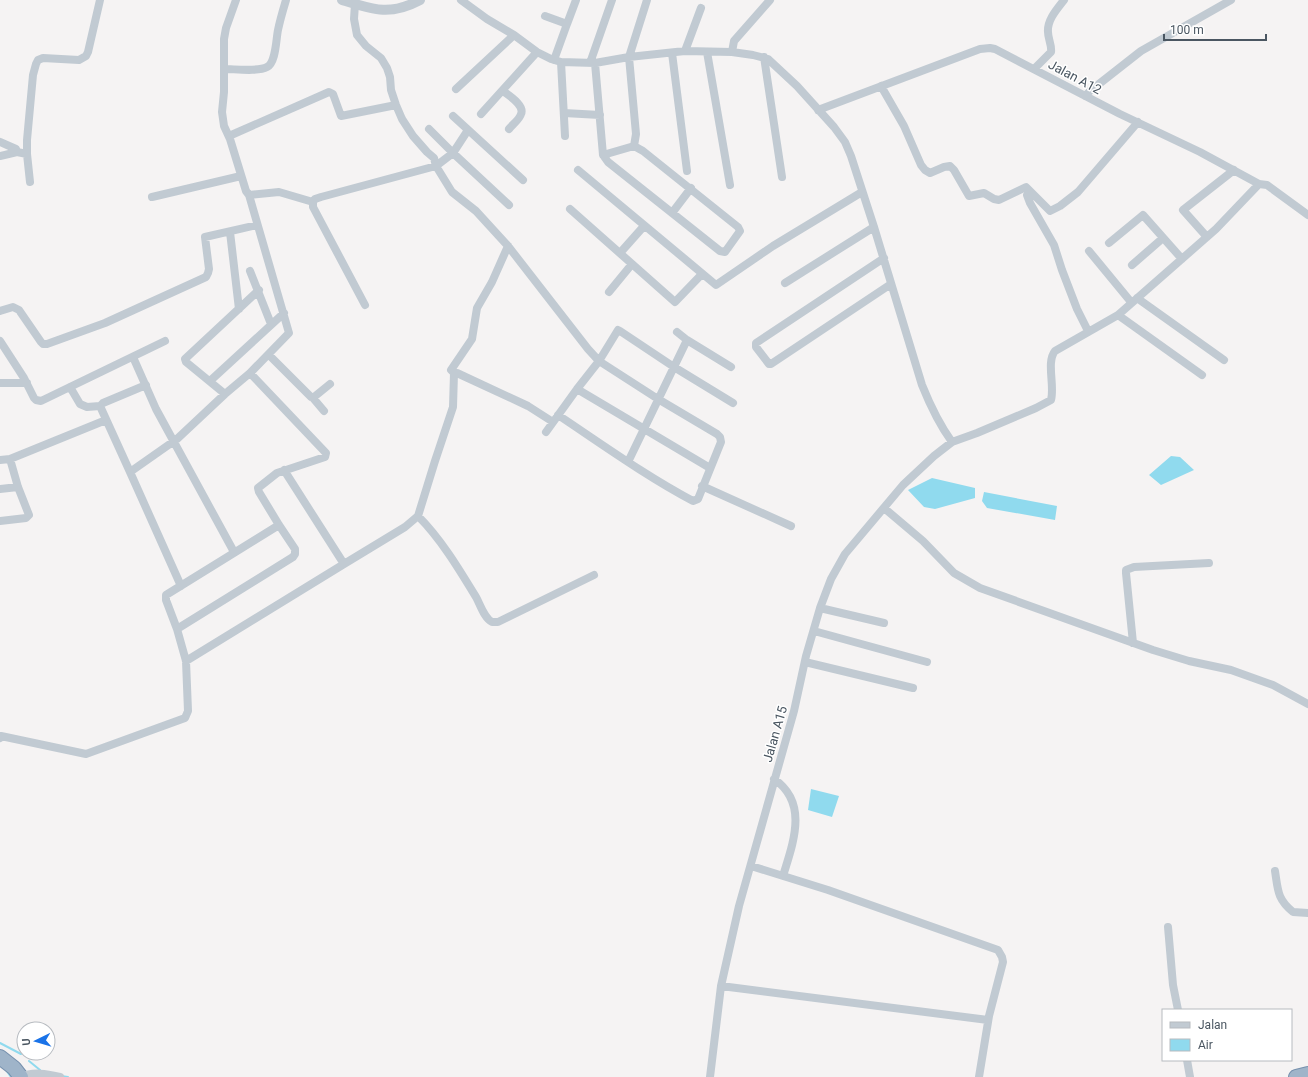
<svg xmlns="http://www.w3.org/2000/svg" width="1308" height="1077" viewBox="0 0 1308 1077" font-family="Roboto,sans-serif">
<rect width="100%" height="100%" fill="#f5f3f3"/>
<path fill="#90daee" d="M1171 456 1180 457 1194 470 1161 485 1149 475Z
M932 478 975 488V498L935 509 924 507 908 490Z
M984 492 1057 506 1055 520 987 508 982 501Z
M811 789 839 796 832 817 808 810Z"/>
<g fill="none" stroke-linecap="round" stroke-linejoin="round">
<path stroke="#90daee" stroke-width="2" d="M0 1043 21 1054
M29 1061 40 1070
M6 1070 11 1077
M61 1076 68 1077"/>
<defs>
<path id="trunk" d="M0 1057 14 1068 21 1077
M1296 1077 1308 1074"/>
</defs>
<use href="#trunk" stroke="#7690ad" stroke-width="16"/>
<path stroke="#c1cad2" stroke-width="8" d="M236 0 226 28 224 39V92L222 112 224 126 230 139 246 191 249 195 279 192 313 202
M461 0 487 19 514 35 537 52 551 59 561 62 595 63 629 57 685 51 732 52 753 55 768 59 797 86 834 127 845 142 851 156 874 227 922 385C930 405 939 424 952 442
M355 4 354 19 357 35 366 46 381 58 387 68 390 77 391 90 396 105 402 119 413 136 427 152 434 158 436 166 452 192 476 211 508 246 588 349 599 361 658 399 717 434 720 437 721 442 698 499 693 501C646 476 603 445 558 415
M545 16 567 24 554 60
M567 24 576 0
M685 51 701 8
M707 52 730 185
M732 52 734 41 770 0
M672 53 687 171
M764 57 782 177
M561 62 565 136
M590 63 612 0
M595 63 603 155 608 162 720 251 725 252 740 231 738 227 643 151 634 146 636 134 629 57 647 0
M224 69C235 69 258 72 267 67 276 63 276 39 278 30 280 20 283 10 286 0
M1034 69 1051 52C1052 45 1048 39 1048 32 1047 20 1057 9 1064 0
M881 86 904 126 921 165 925 170 930 173 944 167 950 166 954 170 969 196 984 193 994 199 999 200 1026 187 1050 211 1060 206 1078 192 1138 122
M456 89 514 35
M503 91C508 95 525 105 521 114 520 119 512 125 509 129
M1085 96 1090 91 1141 51 1231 0
M818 110 980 49 990 48 995 49 1120 114 1200 152 1259 184 1267 185 1308 215
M564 113 600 115
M481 114 537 52
M453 116 523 180
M429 129 453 153 509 205
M229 136 329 92 333 94 341 116 396 105
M0 142 16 149 17 152
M603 155 634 146
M0 156 17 152 27 154
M578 170 716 285 773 246 862 192
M30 182 27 154V140L33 75 36 64 38 60 43 58 79 60 86 56 88 52 100 0
M1031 193H1029L1027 195 1030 203 1054 245 1062 270 1077 309 1088 331
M152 197 241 176
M313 202 315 199 321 197 436 166 453 153 468 130
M313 202V207L365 305
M570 209 675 302 702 274
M672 213 691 188
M230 232 239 309
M1207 237 1183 210 1234 170
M1109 243 1143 215 1182 259
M508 246 492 282 477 308 472 339 451 370 454 373H457L528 406 553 422
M1089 251 1131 302
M620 253 644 226
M884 258 756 343V347L769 364H771L891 284
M1132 265 1163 238
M250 271 271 324
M785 283 874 227
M609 292 632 264
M1137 298 1224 360
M0 311 13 307 19 310 41 342 43 344H47L105 323 206 277 208 273 209 269 205 237 257 225
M1118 315 1202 375
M677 332 687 340 731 367
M0 341 24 378 34 398 36 400 41 401 165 341
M269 355 311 397H314L330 384
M133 357 156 409 234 552
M210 381 284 313
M0 383H27
M70 387 80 404 87 407 100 406 103 403 146 385
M577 389 710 468
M225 394 186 362 185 359 259 290
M313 398 324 411
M100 406 130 472 177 439 225 394 250 373 289 333 249 195
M546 432 577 389 599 361 618 330 620 331 674 367 733 403
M0 460 10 459 106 420
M628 462 687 340
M130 472 181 586
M702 486 791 526
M0 489 18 487
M884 508 923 541 954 573 980 588 1153 650 1189 661 1231 670 1273 685 1308 704
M418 516C441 539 459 569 476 597 480 604 484 618 492 622H498L594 575
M0 521 26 518 29 515 18 487 10 459
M344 564 405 527 418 516 435 461 453 407 454 373
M820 608 884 623
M177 629 166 600V595L279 525
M814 631 927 662
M1133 643 1126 573V570L1134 567 1209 563
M186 661 344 564 284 470
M805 662 913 688
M0 738 1 736 86 754 185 718 188 711 186 661 177 629 293 557 295 554V549L279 525 259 492 258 488 277 473 325 457 326 453 250 373
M774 779C809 803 793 843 783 876
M751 866 828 890 998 950 1002 957 1003 962 989 1016 979 1077
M1275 871C1278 890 1277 899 1293 912L1308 913
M1168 927 1173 985 1178 1010
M721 986 988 1020
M1187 1060 1190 1077
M21 1077C33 1071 47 1074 60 1077
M710 1077 721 986 739 906 794 711 806 656 820 608 831 579 845 554 903 485 934 456 952 442 977 433 1036 408 1051 400C1055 386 1046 362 1055 351L1118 315 1216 229 1259 184"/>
<path stroke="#c1cad2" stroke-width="10" d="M342 0C374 10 390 16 420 0"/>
<use href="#trunk" stroke="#9fb4c9" stroke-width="14"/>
</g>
<g text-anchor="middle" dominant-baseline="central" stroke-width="3" stroke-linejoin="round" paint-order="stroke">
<g font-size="13" fill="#4a5661" stroke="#fff">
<text transform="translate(1075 77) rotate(28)">Jalan A12</text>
<text transform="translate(775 734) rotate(-74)">Jalan A15</text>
</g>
</g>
<rect x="1162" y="1009" width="130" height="52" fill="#ffffff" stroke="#b7bbc0"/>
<rect x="1170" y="1022" width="20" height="6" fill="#c1cad2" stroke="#b7bbc0"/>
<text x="1198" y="1029" font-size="12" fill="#4a5661">Jalan</text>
<rect x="1170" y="1039" width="20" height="12" fill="#90daee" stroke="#b7bbc0"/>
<text x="1198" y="1049" font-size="12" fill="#4a5661">Air</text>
<g transform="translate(36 1041) rotate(265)"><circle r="19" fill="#ffffff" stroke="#b7bbc0"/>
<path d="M0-3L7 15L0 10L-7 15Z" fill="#1a73e8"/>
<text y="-6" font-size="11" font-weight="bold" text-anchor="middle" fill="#4a5661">U</text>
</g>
<path d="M1164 34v6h102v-6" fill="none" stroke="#4a5661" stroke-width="2"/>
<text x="1170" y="34" font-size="12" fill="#4a5661" stroke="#ffffff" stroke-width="3" paint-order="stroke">100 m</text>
</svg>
